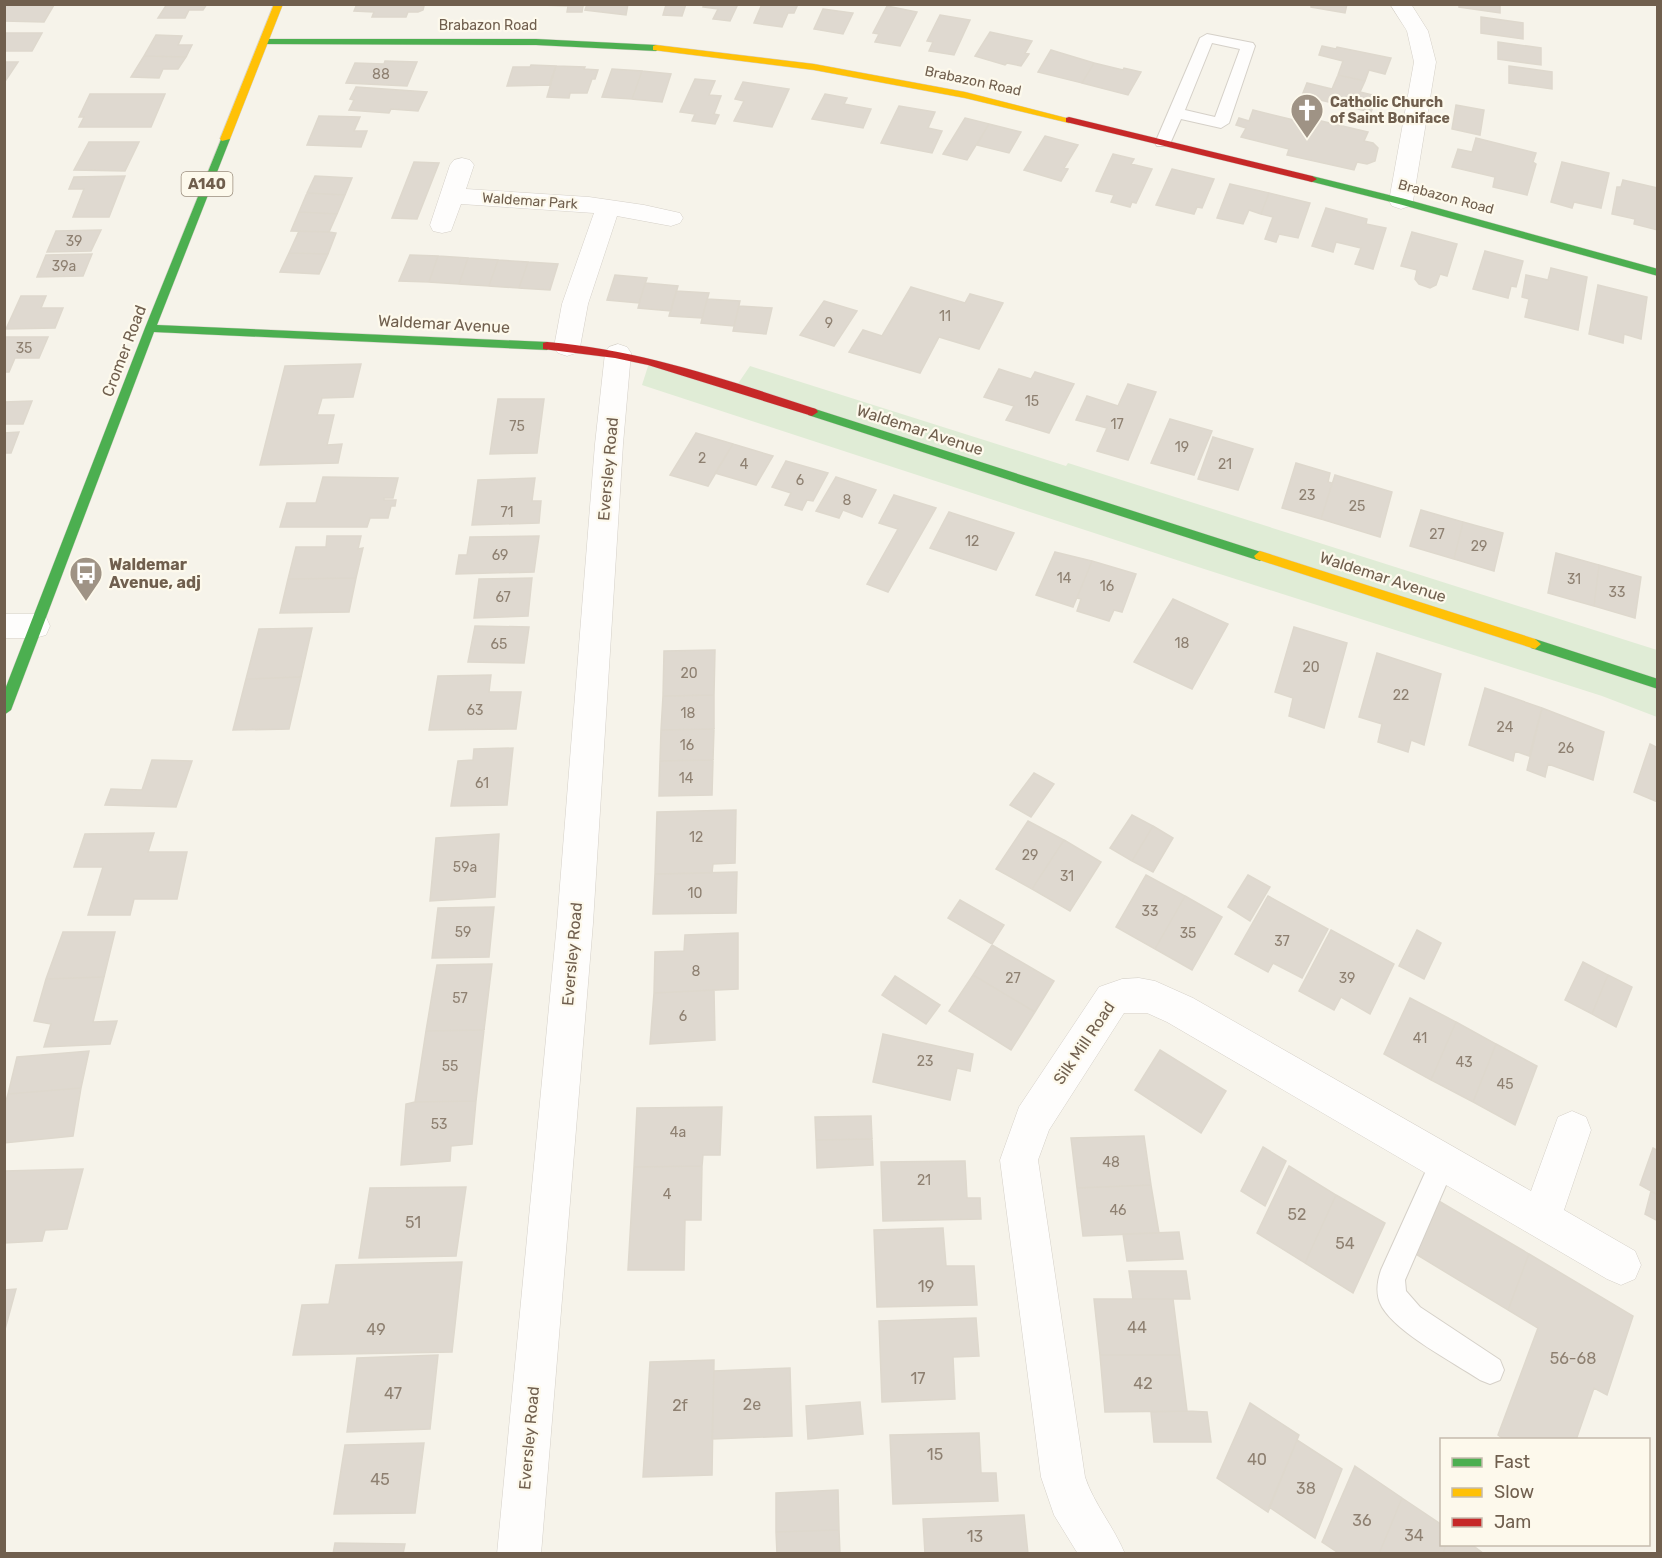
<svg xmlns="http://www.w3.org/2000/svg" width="1662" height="1558" viewBox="0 0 1662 1558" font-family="Rubik,sans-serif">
<rect width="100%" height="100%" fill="#f6f3ea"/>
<path fill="#e0ecd6" d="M650 360 735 388 750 366 1041 458 1066 466 1068 463 1657 650V717L1602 696 1198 567 642 385Z"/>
<path fill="#dfd9d0" stroke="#ded8cd" stroke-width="1.5" d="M7 4H22L54 5 44 22 4 21V9Z
M167 4H207L203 10H189L185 18H158Z
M357 4H422L424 6 423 10 418 12H408L406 17H372L374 12 354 11Z
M587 4H628L626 15 585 10Z
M587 4 583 6 582 12H567L568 6 540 5Z
M664 4H686L682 16 663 15 666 5Z
M704 4H738L730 21 713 19 718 9 703 7Z
M762 4H798L794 13H788L782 27 754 23Z
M1311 4H1347L1345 13 1311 7Z
M1459 4H1500V13L1459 7Z
M887 6 917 12 900 46 875 42 879 34 873 33Z
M823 9 853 13 843 34 814 29Z
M940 15 970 20 954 55 929 51 933 42 927 41Z
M1481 17 1523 23V39L1481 33Z
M990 32 1032 41 1025 53 1029 54 1021 66 1007 63 1005 65 975 56Z
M4 33H42L32 51H4Z
M156 35 182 36 178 45H192L186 57 144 56Z
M1498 42 1541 48V65L1498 59Z
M1322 46 1336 49 1337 47 1391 58 1385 74 1369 70 1365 81 1338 75 1343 61 1319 55Z
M1051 50 1094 63 1082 83 1038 72Z
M144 56 186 57 178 69H163L159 78 131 77Z
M385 61 417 62 407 86 346 83 355 63 384 64Z
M4 62H18L6 80H4Z
M1094 63 1123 70 1124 68 1141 72 1128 95 1082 83Z
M531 65 556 66 549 85 507 86 513 67H530Z
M556 66 585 67 584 69 598 70 595 79H592L587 93H570L569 98 547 97Z
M1509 66 1552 72V89L1509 83Z
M612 69 642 71 632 99 602 97Z
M642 71 671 74 662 102 632 99Z
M1338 75 1365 81 1360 92 1377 96 1371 112 1316 99 1318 96 1303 93 1307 83 1332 89Z
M695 79 715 81 709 95 721 96 714 114 719 115 715 124 692 121 695 114 680 112Z
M743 82 789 89 772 127 734 121 744 101 735 99Z
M356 87 427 92 418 111 391 109 389 113 349 110 354 100 350 99Z
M90 94H165L151 127H79L84 117H79Z
M825 94 847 98 844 104 871 109 863 128 812 119Z
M1456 105 1484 110 1480 135 1452 129Z
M899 106 935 112 928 128 942 131 932 153 881 143Z
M1253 110 1302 122 1304 117 1368 132 1364 141 1373 143 1378 148 1375 161 1367 164 1357 162 1354 170 1287 155 1289 149 1241 137 1246 128 1236 125 1239 118 1249 121Z
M319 116 360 117 354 131H367L361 147 307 145Z
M965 118 989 124 967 160 943 154Z
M989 124 1021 132 1009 153 977 145Z
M1045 136 1078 145 1064 168 1068 169 1061 181 1024 170Z
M1476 138 1536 153 1533 162 1536 164 1527 195 1493 187 1495 177 1452 167 1458 149 1472 152Z
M89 142H139L125 171 74 170Z
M1113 154 1134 159 1131 164 1152 169 1136 203 1132 202 1130 207 1111 202 1114 195 1096 191Z
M414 162 439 163 417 219 392 218Z
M1562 162 1609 173 1601 208 1574 202 1572 208 1551 202Z
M1172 169 1214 179 1202 208 1197 207 1194 214 1156 205Z
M125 176 109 217H73L84 189H69L74 177Z
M315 176 352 178 345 195 307 193Z
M1623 180 1658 188V230L1634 224 1635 219 1612 214 1617 187H1621Z
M1230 184 1269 193 1261 214 1249 210 1243 224 1217 218Z
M307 193 345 195 337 214 299 212Z
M1269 193 1310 203 1298 238 1279 234 1276 242 1265 239 1273 217 1261 214Z
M1326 208 1367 219 1366 224 1386 228 1373 269 1355 264 1361 248 1336 242 1333 252 1312 246Z
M299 212 337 214 329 232 291 231Z
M101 230 91 251 47 252 56 231Z
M299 231 329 232 336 233 328 254 289 253Z
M1412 232 1457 244 1447 276 1440 274 1436 285 1430 288 1419 284 1415 279 1417 270 1401 266Z
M1485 251 1523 261 1516 287 1511 286 1508 298 1473 289Z
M289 253 328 254 319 274 280 272Z
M92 254 83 276 37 277 46 255Z
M410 255 438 256 429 282 399 281Z
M438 256 468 258 459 284 429 282Z
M468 258 498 260 489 286 459 284Z
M498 260 528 262 519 288 489 286Z
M528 262 558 264 550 290 519 288Z
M1551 268 1587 277 1578 330 1525 317 1529 299 1522 297 1526 275 1548 280Z
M615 275 647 278 639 303 607 300Z
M645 283 678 286 671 311 638 308Z
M1598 285 1647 297 1641 339 1624 334 1623 343 1589 334Z
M911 287 965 303 970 294 1003 303 979 349 939 337 920 373 849 352 863 330 882 336Z
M676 291 709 293 702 318 669 316Z
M21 296H46L41 308H63L55 328 6 329Z
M707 299 740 301 734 326 701 323Z
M824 301 857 311 834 346 800 335Z
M739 306 772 308 766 334 733 331Z
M4 337H48L39 358H15L9 372H4Z
M361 364 353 397 322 398 317 415H334L327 445 342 444 338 463 260 465 285 366Z
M999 369 1031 379 1035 372 1074 384 1049 433 1006 420 1014 406 984 397Z
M1128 384 1156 392 1128 460 1097 451 1107 428 1076 420 1087 396 1118 406Z
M498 399H544L537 453 490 454Z
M32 401 23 424H4V402Z
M1170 419 1212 431 1194 475 1151 463Z
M19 432 11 453H4V433Z
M696 433 733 444 708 486 670 475Z
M1213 437 1253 449 1238 490 1198 479Z
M733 444 773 456 756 485 715 473Z
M786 461 828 473 813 501 807 500 802 510 785 505 791 493 772 487Z
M1296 463 1330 473 1328 482 1332 483 1321 519 1282 508Z
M1335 475 1392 492 1380 537 1321 519Z
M323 477 398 478 393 498H384V500H396L395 506H391L388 518H370L367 527H280L287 503H316Z
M836 477 876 490 862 517 843 510 839 518 816 511Z
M535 478 532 501H541L539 523 472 525 478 480Z
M894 495 936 508 888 592 867 584 898 529 879 523Z
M1421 510 1463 522 1454 559 1410 546Z
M949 512 1014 533 996 570 930 548Z
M1463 522 1503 533 1494 571 1454 559Z
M327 536H361L358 549 363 548 356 578 288 579 296 547H326Z
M539 536 534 572 456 574 459 555H467L470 537Z
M1055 552 1092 561 1073 607 1036 595Z
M1556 553 1599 565 1594 606 1548 593Z
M1092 561 1136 574 1122 612 1114 610 1109 621 1077 611 1081 599 1077 598Z
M1599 565 1641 577 1635 618 1594 606Z
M356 578 349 612 280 613 288 579Z
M532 578 528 616 474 618 479 579Z
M1173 599 1228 624 1192 689 1134 662Z
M475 626 529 627 524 663 468 662Z
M1294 627 1347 643 1324 728 1289 716 1293 698 1275 692Z
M312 628 301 677 246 679 259 629Z
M715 650 714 695 663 696 664 651Z
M1377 653 1441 674 1424 745 1411 740 1408 752 1378 742 1382 724 1359 717Z
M491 675 489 692H521L516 729 429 730 438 676Z
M301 677 289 729 233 730 246 679Z
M1485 688 1542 708 1529 756 1515 751 1513 761 1469 745Z
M714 695V729L661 730 663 696Z
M1542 708 1604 732 1593 780 1548 764 1545 777 1527 770Z
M714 729 713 760 660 761 661 730Z
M1650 744 1658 748V802L1634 792Z
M513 748 507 805 451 806 458 761 473 760 474 749Z
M152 760 192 761 176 807 105 805 111 789 142 790Z
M713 760 712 795 659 796 660 761Z
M1034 773 1054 784 1031 817 1010 805Z
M736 810 735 863 713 864 712 873 655 874 657 812Z
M1132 815 1153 826 1132 861 1110 848Z
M1028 821 1064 840 1032 889 996 869Z
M1153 826 1173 838 1153 872 1132 861Z
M154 833 148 852H187L177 899H134L130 915H88L103 867H74L85 834Z
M499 834 495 897 430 901 436 838Z
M1064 840 1101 862 1070 911 1032 889Z
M737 872 736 913 653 914 655 874Z
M1146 875 1185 896 1155 949 1116 927Z
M1248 875 1270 887 1250 921 1228 907Z
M1185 896 1222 917 1192 970 1155 949Z
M1268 896 1328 929 1302 978 1273 963 1268 972 1235 954Z
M960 900 1004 925 992 944 948 918Z
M494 907 489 957 432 958 438 908Z
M1331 930 1394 964 1370 1014 1341 997 1334 1010 1299 991Z
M1417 930 1441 943 1424 979 1399 966Z
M63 932H115L104 977 46 979Z
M738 933V989L654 993 655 952 684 951 685 935Z
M992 945 1054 981 1035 1012 973 975Z
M1583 962 1608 975 1592 1014 1565 1000Z
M492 964 484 1030 426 1031 437 965Z
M973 975 1035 1012 1011 1050 949 1011Z
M1608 975 1632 987 1616 1027 1592 1014Z
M895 976 940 1005 926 1024 882 995Z
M104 977 93 1022 117 1021 110 1044 44 1047 51 1024 34 1021 46 979Z
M714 990 715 1040 650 1044 654 993Z
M1410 998 1456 1022 1431 1080 1384 1054Z
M1456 1022 1496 1044 1473 1102 1431 1080Z
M484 1030 476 1101 415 1102 426 1031Z
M883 1034 973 1054 970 1071 957 1068 950 1100 873 1082Z
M1496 1044 1537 1066 1515 1125 1473 1102Z
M1160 1050 1226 1091 1201 1133 1135 1090Z
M89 1051 81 1088 8 1094 17 1057Z
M81 1088 73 1136 4 1143V1108L8 1094Z
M476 1101 472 1144 451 1146 450 1161 401 1165 406 1104 415 1102Z
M722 1107 720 1155H703L702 1166 634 1167 637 1108Z
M871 1116 872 1139 816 1140 815 1117Z
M1144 1136 1151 1185 1077 1188 1071 1138Z
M872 1139 873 1165 817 1168 816 1140Z
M1263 1147 1286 1161 1265 1206 1241 1191Z
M1653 1148 1658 1151V1195L1640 1185Z
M965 1161 967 1198H980L981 1219 883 1221 881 1162Z
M702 1166 701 1220H685L684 1270H628L634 1167Z
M1289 1166 1336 1195 1305 1263 1257 1233Z
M83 1169 67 1229 45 1230 42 1241 4 1243V1171Z
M1151 1185 1159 1233 1083 1236 1077 1188Z
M466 1187 456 1256 359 1258 370 1188Z
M1651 1191 1658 1195V1221L1645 1214Z
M1336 1195 1385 1223 1353 1293 1305 1263Z
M1437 1200 1529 1254 1508 1310 1414 1253Z
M943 1228 946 1266H974L977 1305 877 1307 874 1230Z
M1179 1232 1183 1259 1127 1261 1123 1234Z
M1529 1254 1633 1316 1607 1395 1594 1388 1576 1440H1505L1498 1435 1538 1328 1508 1310Z
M462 1262 452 1352 293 1355 302 1305 329 1304 336 1265Z
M1129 1271H1186L1190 1299H1133Z
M16 1289 4 1333V1290Z
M1094 1299H1173L1180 1355H1100Z
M976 1318 979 1356 953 1357 955 1399 882 1402 879 1321Z
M438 1355 430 1429 347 1432 357 1358Z
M1100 1355H1180L1187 1411 1105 1412Z
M714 1360 712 1475 643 1477 650 1362Z
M790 1368 792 1436 712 1439 714 1371Z
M860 1402 863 1434 808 1439 806 1406Z
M1250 1403 1299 1435 1268 1512 1217 1478Z
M1187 1411 1207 1412 1211 1442H1154L1151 1412Z
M979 1433 981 1473H996L998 1501 893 1504 890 1435Z
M1297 1440 1342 1469 1315 1538 1269 1507Z
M424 1443 415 1513 334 1514 345 1445Z
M1355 1466 1402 1498 1379 1554H1340L1322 1542Z
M838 1490 839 1530 776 1532V1493Z
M1402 1498 1442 1525V1544H1446L1443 1554H1379Z
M1024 1515 1028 1554H925L923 1519Z
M839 1530 840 1554H777L776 1532Z
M335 1543 405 1544 403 1554H333Z
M1446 1544H1471L1484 1554H1443Z"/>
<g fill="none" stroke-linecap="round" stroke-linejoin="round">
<defs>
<path id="lane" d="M1207 34 1253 43 1255 46 1229 123 1221 128 1181 119 1169 146H1157L1155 143 1200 38ZM1212 43 1240 49 1215 117 1185 110Z
M1443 1149 1452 1153 1456 1162 1405 1280 1406 1291 1420 1307 1500 1360 1504 1370 1500 1380 1490 1384 1480 1380C1453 1362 1398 1334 1382 1307 1375 1295 1377 1282 1381 1270L1434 1153Z"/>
<path id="street" d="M1390 4H1411L1428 31 1436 62 1413 201 1410 206 1401 209 1392 206 1389 201 1414 62 1407 31Z
M462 158 470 160 474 165 466 189 589 197 644 205 680 213 683 218 680 223 671 226 617 216 588 304 580 347 576 353 567 356 558 353 554 347 562 304 594 213 461 204 451 231 442 233 433 231 430 225 450 165 454 160Z
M618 344 627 347 631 353 623 444 593 923 541 1554H497L557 923 595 444 605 353 609 347Z
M4 614H35L46 617 50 626 46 635 35 638H4Z
M1139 978 1155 981 1193 998 1531 1191 1558 1117 1572 1111 1586 1117 1591 1130 1564 1210 1635 1251 1641 1265 1635 1279 1621 1285 1607 1279 1167 1022 1147 1013H1124L1049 1130 1038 1160 1085 1477C1094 1504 1114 1527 1125 1554H1078L1054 1515 1041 1477 1000 1160 1019 1107 1099 987 1122 979Z"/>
<path id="fast" d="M261 39H536L656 45 660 48 656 51 536 45 264 44 261 43Z
M222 137 230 139 157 325 547 342 552 346 547 350 154 332 11 710 4 715V692L145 328Z
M1312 176 1405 199 1658 269V276L1399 204 1309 181 1307 179Z
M812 408 1264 553 1266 556 1260 561 808 415V409Z
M1535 639 1658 679V689L1531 648 1529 644Z"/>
<path id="slow" d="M274 4H283L230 139 222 141 220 139Z
M656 45 814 64 965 92 1074 120 1069 123 965 98 814 70 653 50V46Z
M1260 551 1535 639 1541 644 1535 649 1256 559 1254 556Z"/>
<path id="jam" d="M1069 117 1312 176 1317 179 1312 182 1066 122V118Z
M547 342C641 350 727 380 816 409L818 412 812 416 648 365 615 358 543 349V343Z"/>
</defs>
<use href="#lane" stroke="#d5d0c8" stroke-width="2"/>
<use href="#street" stroke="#d5d0c8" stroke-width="1"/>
<use href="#fast" stroke="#d5d0c8" stroke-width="1"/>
<use href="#slow" stroke="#d5d0c8" stroke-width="1"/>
<use href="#jam" stroke="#d5d0c8" stroke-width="1"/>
<use href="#lane" fill="#fefdfc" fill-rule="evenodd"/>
<use href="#street" fill="#fefdfc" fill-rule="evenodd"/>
<use href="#fast" fill="#4caf50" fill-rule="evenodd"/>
<use href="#slow" fill="#ffc107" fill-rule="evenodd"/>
<use href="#jam" fill="#c62828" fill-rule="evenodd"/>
</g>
<defs>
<symbol id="church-pin" viewBox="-11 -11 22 30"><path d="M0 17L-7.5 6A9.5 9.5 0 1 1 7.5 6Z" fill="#9f9385" stroke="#fdf9ec"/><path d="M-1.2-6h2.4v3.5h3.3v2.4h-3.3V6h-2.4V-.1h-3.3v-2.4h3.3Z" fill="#fff"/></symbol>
<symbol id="bus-pin" viewBox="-11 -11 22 30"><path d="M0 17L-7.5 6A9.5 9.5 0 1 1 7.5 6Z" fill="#9f9385" stroke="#fdf9ec"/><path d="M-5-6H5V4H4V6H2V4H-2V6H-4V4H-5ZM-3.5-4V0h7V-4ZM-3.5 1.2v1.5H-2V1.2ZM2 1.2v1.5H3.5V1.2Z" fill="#fff"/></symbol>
</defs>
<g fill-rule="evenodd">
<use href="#church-pin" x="1288" y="91" width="38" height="52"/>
<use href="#bus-pin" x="67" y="554" width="38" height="52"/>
</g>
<g text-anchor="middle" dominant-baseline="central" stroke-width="4.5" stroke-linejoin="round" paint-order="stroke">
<g font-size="14" fill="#705f4e" stroke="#fdf9ec">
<text x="488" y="25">Brabazon Road</text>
<text transform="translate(973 81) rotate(12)">Brabazon Road</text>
<text transform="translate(1446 197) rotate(15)">Brabazon Road</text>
<text transform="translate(530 201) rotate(4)">Waldemar Park</text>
</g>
<g font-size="14" fill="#8e8071">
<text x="381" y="74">88</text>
<text x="74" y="241">39</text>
<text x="64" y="266">39a</text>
<text x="945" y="316">11</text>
<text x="829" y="323">9</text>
<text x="24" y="348">35</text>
<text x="1032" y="401">15</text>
<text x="1117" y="424">17</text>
<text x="517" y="426">75</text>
<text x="1182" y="447">19</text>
<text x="702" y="458">2</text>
<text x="744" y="464">4</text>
<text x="1225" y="464">21</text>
<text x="800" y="480">6</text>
<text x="1307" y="495">23</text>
<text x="847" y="500">8</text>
<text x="1357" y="506">25</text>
<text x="507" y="512">71</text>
<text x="1437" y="534">27</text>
<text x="972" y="541">12</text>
<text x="1479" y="546">29</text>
<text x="500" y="555">69</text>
<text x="1064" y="578">14</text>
<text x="1574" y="579">31</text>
<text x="1107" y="586">16</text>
<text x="1617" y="592">33</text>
<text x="503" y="597">67</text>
<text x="1182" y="643">18</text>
<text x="499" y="644">65</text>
<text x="1311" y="667">20</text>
<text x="689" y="673">20</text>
<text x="1401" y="695">22</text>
<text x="475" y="710">63</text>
<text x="688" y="713">18</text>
<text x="1505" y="727">24</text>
<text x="687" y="745">16</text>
<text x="1566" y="748">26</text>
<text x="686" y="778">14</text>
<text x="482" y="783">61</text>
<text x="696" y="837">12</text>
<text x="1030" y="855">29</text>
<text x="465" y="867">59a</text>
<text x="1067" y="876">31</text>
<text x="695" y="893">10</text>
<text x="1150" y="911">33</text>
<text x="463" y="932">59</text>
<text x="1188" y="933">35</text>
<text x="1282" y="941">37</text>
<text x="696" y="971">8</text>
<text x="1013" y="978">27</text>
<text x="1347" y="978">39</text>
<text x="460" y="998">57</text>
<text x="683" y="1016">6</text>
<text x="1420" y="1038">41</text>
<text x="925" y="1061">23</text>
<text x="1464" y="1062">43</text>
<text x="450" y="1066">55</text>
<text x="1505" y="1084">45</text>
<text x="439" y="1124">53</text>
<text x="678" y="1132">4a</text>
<text x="1111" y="1162">48</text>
<text x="924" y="1180">21</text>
<text x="667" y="1194">4</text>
<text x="1118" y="1210">46</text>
</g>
<g font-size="14" font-weight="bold" fill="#705f4e" stroke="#fdf9ec" text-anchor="start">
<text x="1330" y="102">Catholic Church<tspan x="1330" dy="16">of Saint Boniface</tspan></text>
</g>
<rect fill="#fdf9ec" stroke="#9a8d7d" stroke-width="1.5" x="181.5" y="172" width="51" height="24" rx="4.5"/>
<g font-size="15" font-weight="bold" fill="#705f4e">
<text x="207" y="184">A140</text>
</g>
<g font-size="16" fill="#705f4e" stroke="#fdf9ec">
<text transform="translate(444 324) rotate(3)">Waldemar Avenue</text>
<text transform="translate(124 351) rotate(-69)">Cromer Road</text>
<text transform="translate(920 430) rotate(18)">Waldemar Avenue</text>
<text transform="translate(608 469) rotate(-85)">Eversley Road</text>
<text transform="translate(1383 577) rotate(18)">Waldemar Avenue</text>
<text transform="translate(572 954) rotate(-85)">Eversley Road</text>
<text transform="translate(1084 1043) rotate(-56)">Silk Mill Road</text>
<text transform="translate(529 1438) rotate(-85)">Eversley Road</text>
</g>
<g font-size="16" font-weight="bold" fill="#705f4e" stroke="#fdf9ec" text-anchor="start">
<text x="109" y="564">Waldemar<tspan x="109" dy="18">Avenue, adj</tspan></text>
</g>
<g font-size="16" fill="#8e8071">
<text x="1297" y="1214">52</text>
<text x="413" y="1222">51</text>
<text x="1345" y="1243">54</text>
<text x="926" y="1286">19</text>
<text x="1137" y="1327">44</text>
<text x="376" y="1329">49</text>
<text x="1573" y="1358">56-68</text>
<text x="918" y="1378">17</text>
<text x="1143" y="1383">42</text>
<text x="393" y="1393">47</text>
<text x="752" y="1404">2e</text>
<text x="680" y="1405">2f</text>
<text x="935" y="1454">15</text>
<text x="1257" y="1459">40</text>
<text x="380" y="1479">45</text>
<text x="1306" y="1488">38</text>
<text x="1362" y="1520">36</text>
<text x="1414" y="1535">34</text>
<text x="975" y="1536">13</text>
</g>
</g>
<rect width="1662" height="1558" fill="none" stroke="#705f4e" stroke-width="12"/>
<rect x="1440" y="1438" width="210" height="108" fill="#fdf9ec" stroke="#c5bbad" stroke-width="1.5"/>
<rect x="1452" y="1458" width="30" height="9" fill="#4caf50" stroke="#c5bbad" stroke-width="1.5"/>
<text x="1494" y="1468" font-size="18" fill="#705f4e">Fast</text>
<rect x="1452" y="1488" width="30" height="9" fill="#ffc107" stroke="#c5bbad" stroke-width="1.5"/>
<text x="1494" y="1498" font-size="18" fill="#705f4e">Slow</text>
<rect x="1452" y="1518" width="30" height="9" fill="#c62828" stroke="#c5bbad" stroke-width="1.5"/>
<text x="1494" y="1528" font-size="18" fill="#705f4e">Jam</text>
</svg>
